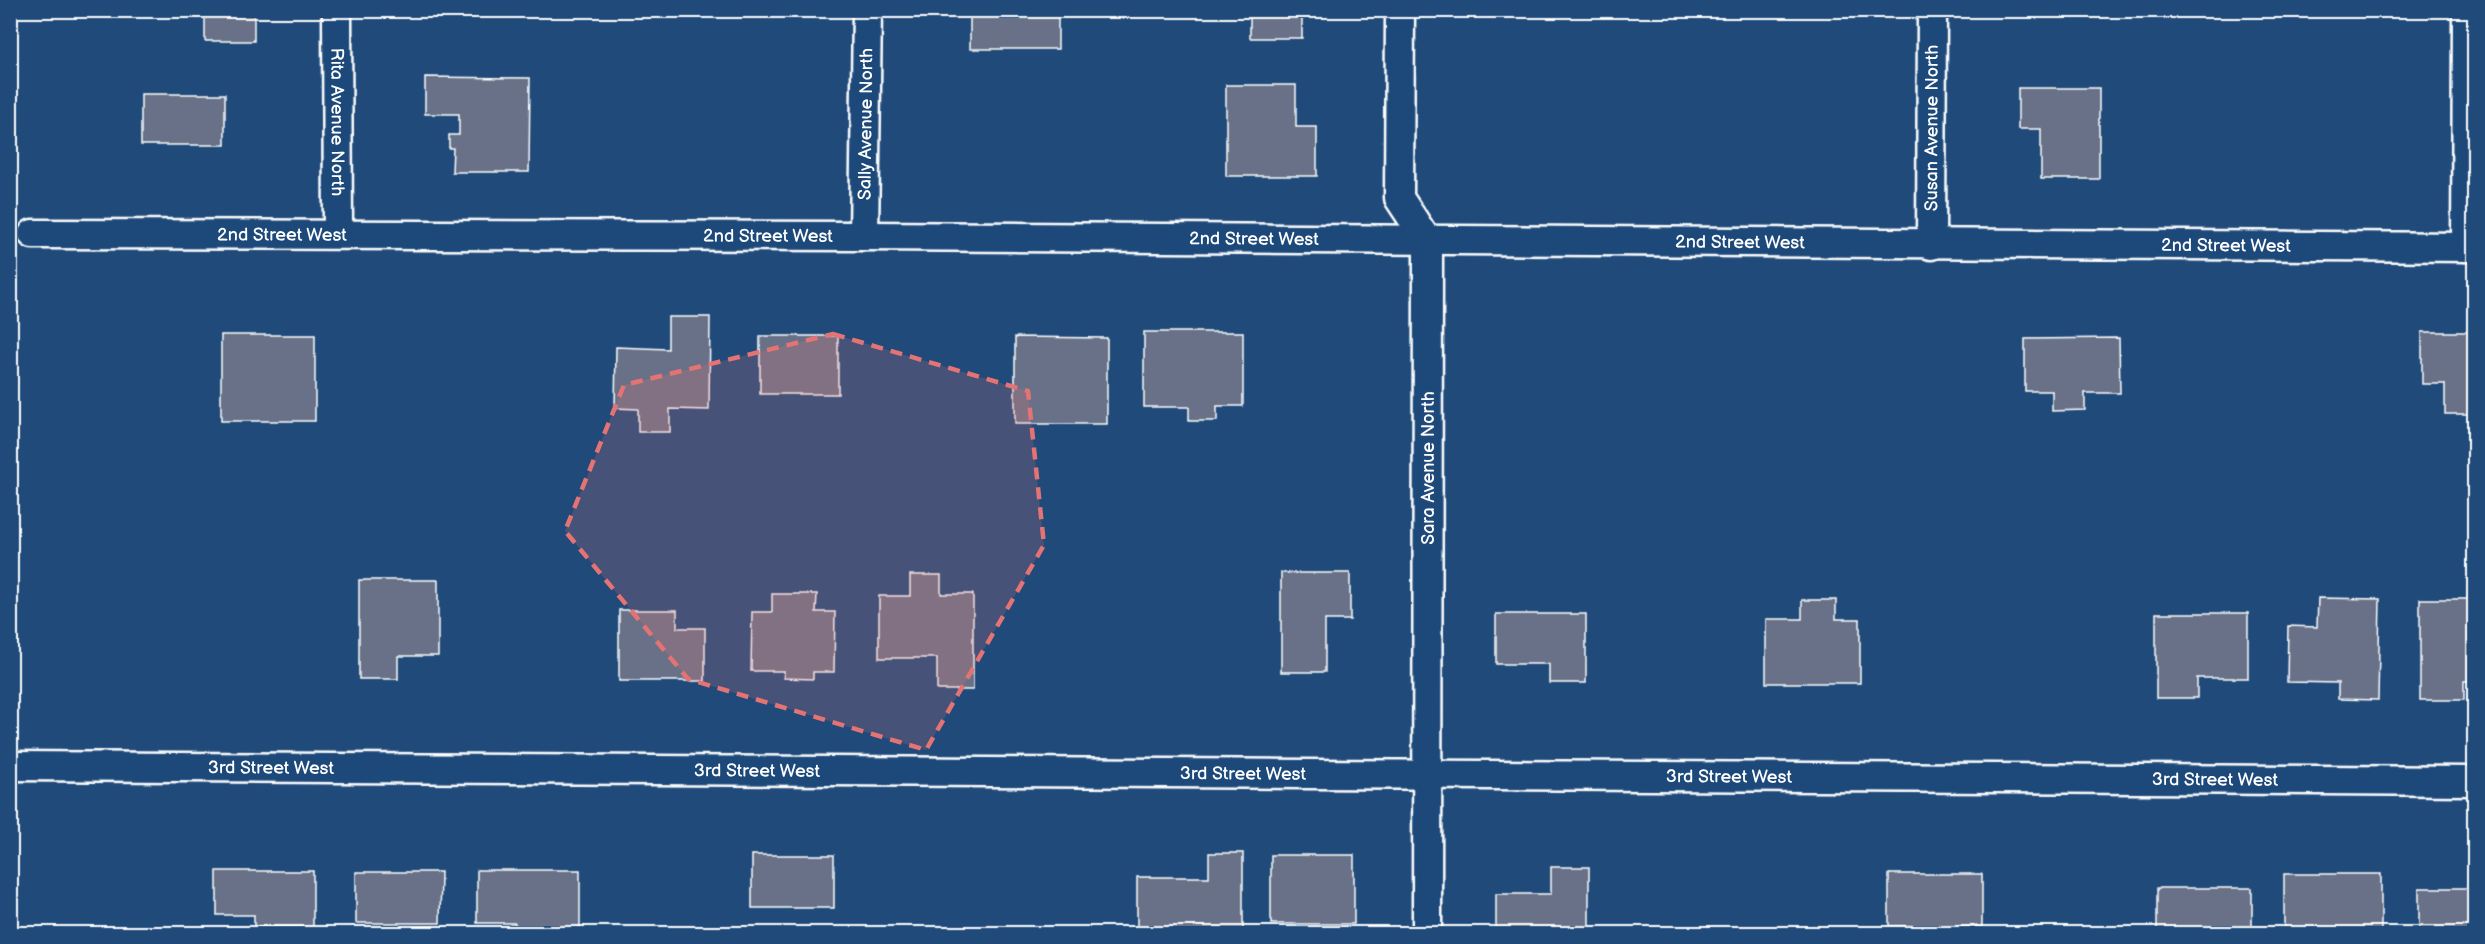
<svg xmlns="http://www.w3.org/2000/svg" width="2485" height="944" viewBox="0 0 2485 944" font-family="'Balsamiq Sans',sans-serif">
<rect width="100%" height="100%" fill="#1f4a7a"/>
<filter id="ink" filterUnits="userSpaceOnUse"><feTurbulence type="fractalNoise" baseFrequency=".0167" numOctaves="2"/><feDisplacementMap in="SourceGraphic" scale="12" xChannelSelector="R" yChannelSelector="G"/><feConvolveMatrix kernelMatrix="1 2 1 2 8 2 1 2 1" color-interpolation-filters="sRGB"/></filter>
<g filter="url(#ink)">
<path fill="#687188" stroke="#fff" stroke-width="1.5" d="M205 10H254V41H205Z
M970 10H1058V49H970Z
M1250 10H1302V38H1250Z
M425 77 530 78 529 172H452L453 148H449V135H459V114H425Z
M1226 85H1296V127H1317V176H1226Z
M2018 88H2099V179H2041V129H2018Z
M141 94H225V145H141Z
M668 317H710L709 410 670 409V432H638V409L615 408 616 347 668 349Z
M1144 332H1243V406H1217V421H1189V407H1144Z
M2422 332H2474V414H2445V384H2422Z
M221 335H315V421H221Z
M760 336H838V394H760Z
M1015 337 1107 338V424H1015Z
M2119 338 2120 393H2085V410L2052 411V391H2025V339Z
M1281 573H1350V620H1325V672H1281Z
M910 575H941V594H973V690H937V658H879V596H910Z
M359 580H438V656H398V679H359Z
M772 594H817L816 612H835L834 672H813V679L784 678V671H751L752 612H772Z
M2318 598 2380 599 2378 700 2338 699V683L2287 682 2288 626 2317 627Z
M2420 599H2474V681H2464V700H2420Z
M1802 600H1836V619H1860V683H1766V619H1802Z
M619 610H677V628H705V681H619Z
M2156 613H2248V678H2197V698H2156Z
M1496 614H1586V683H1549V664H1496Z
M1209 853H1243V933H1137V877H1209Z
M752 855H834V908H752Z
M1271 855H1354V924H1271Z
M1551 867H1589V934H1496V894H1551Z
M477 870H580V934H515V923H477Z
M217 871H313V927H254V915H217Z
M356 872H441L440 923H356Z
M1889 874H1982V927H1950V934H1915V926H1889Z
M2284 874H2381V934H2284Z
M2157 888H2252V933H2157Z
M2419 888H2474V934H2419Z"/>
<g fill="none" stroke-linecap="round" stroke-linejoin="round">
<defs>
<g id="street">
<path id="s1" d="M337 10 338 234"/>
<path d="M1400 10 1399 198 1428 242 1427 934"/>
<path id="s2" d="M33 234 864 236 2474 247"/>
<path id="s3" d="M864 236 867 10"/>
<path id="s4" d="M1931 245 1932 10"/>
<path d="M2466 247 2467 10"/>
<path id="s5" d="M10 766 2474 781"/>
</g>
</defs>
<use href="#street" stroke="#fff" stroke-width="33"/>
<use href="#street" stroke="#1f4a7a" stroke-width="28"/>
</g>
</g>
<path fill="#e47373" fill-opacity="0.2" stroke="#e47373" stroke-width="4.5" stroke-dasharray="12 8" stroke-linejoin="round" d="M833 334 1028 391 1044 545 926 750 688 679 565 531 624 385Z"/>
<g text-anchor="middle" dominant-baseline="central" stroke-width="5" stroke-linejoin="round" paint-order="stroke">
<g font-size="18" fill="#fff" stroke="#1f4a7a">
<text stroke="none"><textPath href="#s1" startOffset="112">Rita Avenue North</textPath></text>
<text stroke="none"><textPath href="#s3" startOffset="112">Sally Avenue North</textPath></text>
<text stroke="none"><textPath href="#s4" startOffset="117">Susan Avenue North</textPath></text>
<text stroke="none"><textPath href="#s2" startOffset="249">2nd Street West</textPath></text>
<text stroke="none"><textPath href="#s2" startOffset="735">2nd Street West</textPath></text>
<text stroke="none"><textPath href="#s2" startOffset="1221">2nd Street West</textPath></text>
<text stroke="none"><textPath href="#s2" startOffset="1707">2nd Street West</textPath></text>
<text stroke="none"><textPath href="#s2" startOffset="2193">2nd Street West</textPath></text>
<text transform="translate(1428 468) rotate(-90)">Sara Avenue North</text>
<text stroke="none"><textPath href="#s5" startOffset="261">3rd Street West</textPath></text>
<text stroke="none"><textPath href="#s5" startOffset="747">3rd Street West</textPath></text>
<text stroke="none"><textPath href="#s5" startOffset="1233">3rd Street West</textPath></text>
<text stroke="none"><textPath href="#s5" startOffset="1719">3rd Street West</textPath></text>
<text stroke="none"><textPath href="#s5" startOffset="2205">3rd Street West</textPath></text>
</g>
</g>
<rect width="2485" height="944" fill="none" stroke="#1f4a7a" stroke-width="36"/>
<rect x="18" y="18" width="2449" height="908" fill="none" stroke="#fff" stroke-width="2" filter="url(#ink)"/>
</svg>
